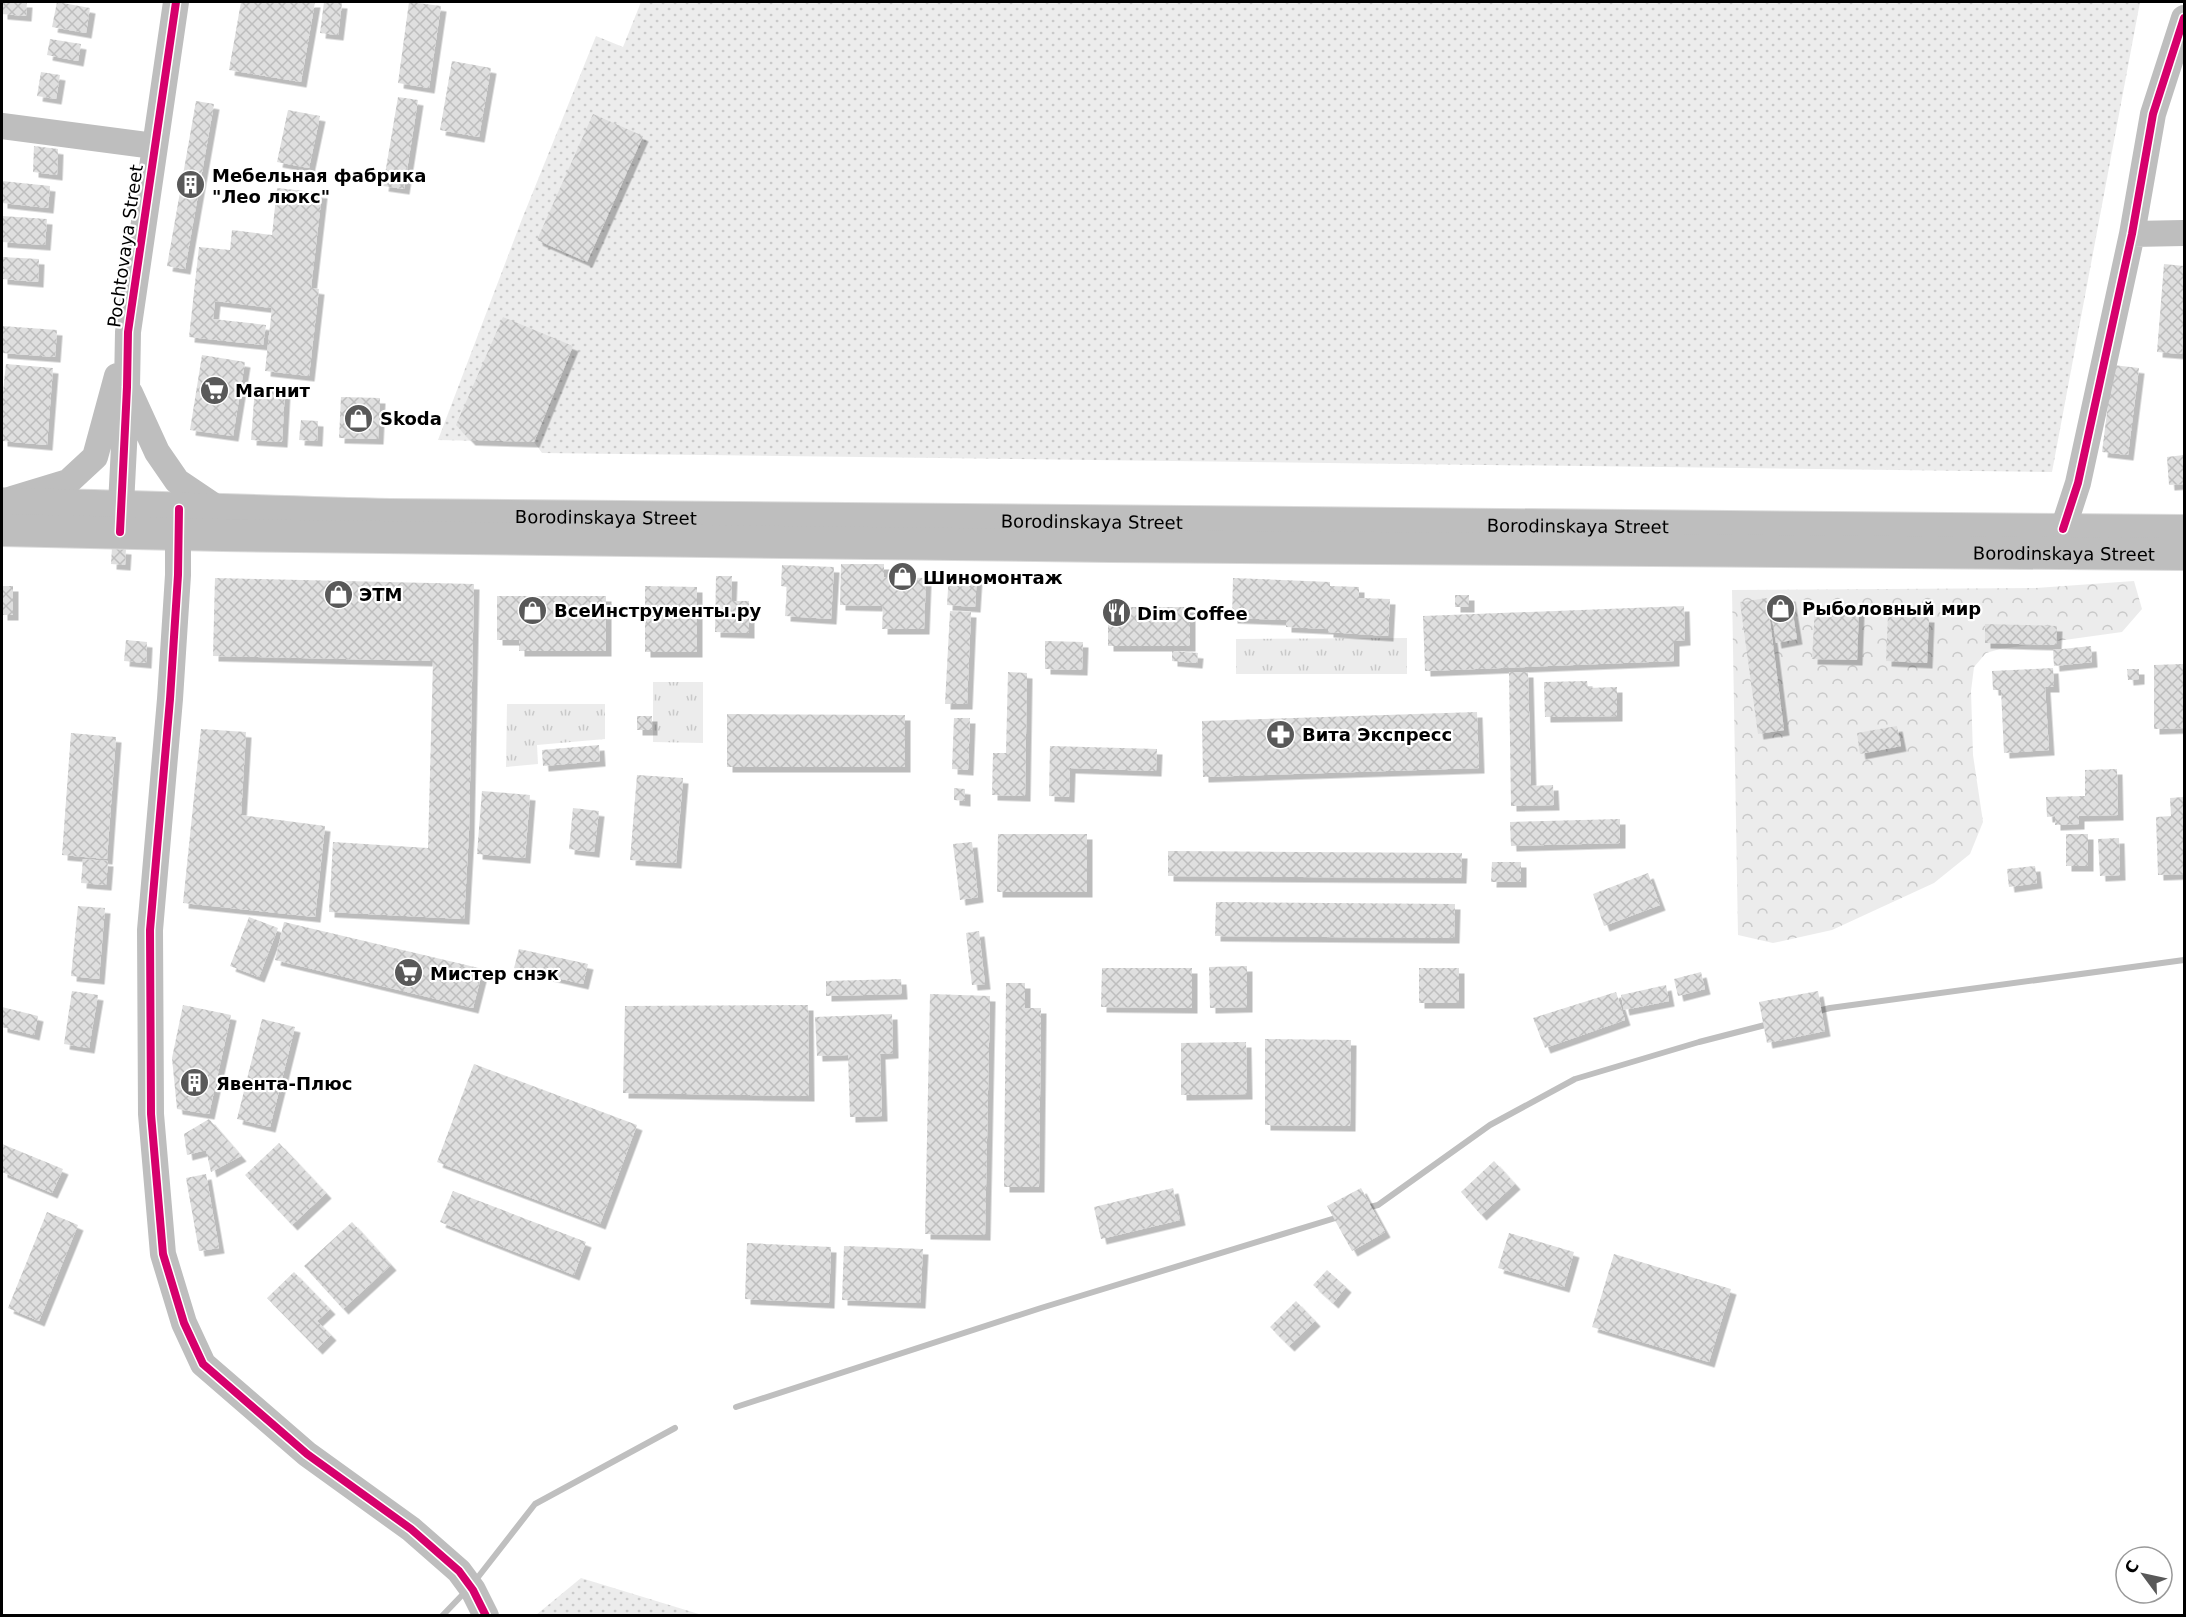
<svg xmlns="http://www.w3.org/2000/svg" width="2186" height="1617" viewBox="0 0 2186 1617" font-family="'DejaVu Sans',sans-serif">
<defs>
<pattern id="grass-dots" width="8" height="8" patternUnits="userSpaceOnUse" patternTransform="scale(1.5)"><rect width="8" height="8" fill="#ececec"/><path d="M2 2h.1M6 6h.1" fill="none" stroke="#c9c9c9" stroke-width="1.8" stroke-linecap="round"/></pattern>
<pattern id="forest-crowns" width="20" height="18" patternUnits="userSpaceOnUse" patternTransform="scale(1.5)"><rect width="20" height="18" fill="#ececec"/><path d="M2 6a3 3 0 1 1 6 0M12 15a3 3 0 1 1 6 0" fill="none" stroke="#c9c9c9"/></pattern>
<pattern id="park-tufts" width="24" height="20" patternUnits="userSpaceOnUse" patternTransform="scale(1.5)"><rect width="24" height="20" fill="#ececec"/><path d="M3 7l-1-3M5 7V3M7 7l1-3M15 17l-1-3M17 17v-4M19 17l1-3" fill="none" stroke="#c9c9c9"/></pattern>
<pattern id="building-cross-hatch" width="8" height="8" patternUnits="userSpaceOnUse" patternTransform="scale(1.5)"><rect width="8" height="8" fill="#dfdfdf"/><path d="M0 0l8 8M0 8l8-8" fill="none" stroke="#bebebe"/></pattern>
<filter id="shadow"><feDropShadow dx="5.5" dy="5.5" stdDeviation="0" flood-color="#0004"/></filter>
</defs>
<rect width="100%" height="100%" fill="#fff"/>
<path fill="url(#grass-dots)" d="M641 2H2140L2052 472 542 453 534 442 438 440 522 219 596 36 623 47Z
M581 1578 702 1615H536Z"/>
<path fill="url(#forest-crowns)" d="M2134 581 2142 609 2122 632 2000 649 1986 653 1974 667 1971 691 1973 755 1983 822 1970 854 1934 883 1832 930 1773 943 1738 935 1732 590 2036 588Z"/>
<path fill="url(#park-tufts)" d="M1407 638V674H1236V639Z
M653 682H703V743L653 742Z
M507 704H605V739L537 745 538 764 506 767Z"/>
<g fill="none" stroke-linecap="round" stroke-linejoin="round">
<path stroke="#bfbfbf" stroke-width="6" d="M1814 1012 1830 1008 2184 960
M1366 1208 1378 1205 1490 1125 1575 1079 1699 1042 1769 1024
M736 1407 1041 1308 1342 1216
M475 1581 535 1504 675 1428
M442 1616 466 1591"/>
</g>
<path fill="url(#building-cross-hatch)" filter="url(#shadow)" d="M2 2H27L26 16 2 14Z
M57 2 90 8 86 33 52 27Z
M241 2H315L301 82 229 70Z
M324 2 342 3 338 35 320 33Z
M409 2 441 6 429 88 398 83Z
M50 39 81 44 78 61 47 55Z
M452 61 491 68 479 137 440 130Z
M41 72 60 75 56 99 37 96Z
M398 97 418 100 404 189 383 186Z
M196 101 214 104 185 269 167 266Z
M288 110 320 116 309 168 277 162Z
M593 114 643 136 587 262 537 240Z
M34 146 58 149 57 175 33 172Z
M2 181 50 186 48 208 2 203Z
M277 188 322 193 311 288 319 289 309 376 265 371 272 308 215 301 213 319 266 325 263 345 189 337 199 247 230 250 232 230 272 235Z
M2 216 47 219 45 245 2 242Z
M2 257 39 259 38 282 2 279Z
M2164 264 2184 266V319L2182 354 2157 352Z
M503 317 573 346 534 442 470 440 456 425Z
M2 326 57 330 55 357 2 353Z
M202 355 245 362 233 436 190 430Z
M6 364 53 368 47 445 2 441V401Z
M2113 365 2139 368 2128 455 2102 452Z
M255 387 285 390 282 442 251 440Z
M341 397 380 398 378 439 339 438Z
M301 420 318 421 317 441 299 440Z
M2184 455V484L2169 485 2167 457Z
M112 548 126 549 125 565 111 564Z
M841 564H884V577L926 578 924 629H882L883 606 840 605Z
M782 565 834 567 831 619 785 616 787 587 781 586Z
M949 573 977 575 975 607 947 605Z
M716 576H732L731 601H749V633L715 632Z
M215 578 474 584 469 832 464 919 329 912 333 842 428 848 433 661 213 656Z
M1233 578 1330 582V586L1359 587V598L1390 599 1388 636 1328 632V629L1286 627V620L1232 618Z
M2 586H13V615H2Z
M645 586 697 587V652H645Z
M1455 595H1469V607H1455Z
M497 596H606V651H519V640H497Z
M1790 596 1797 639 1776 643 1769 600Z
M1767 598 1784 730 1758 734 1740 602Z
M1684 606 1685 640 1674 641V661L1425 671 1423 616Z
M1108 607H1190V646H1108Z
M1815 607 1859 609 1857 660 1812 659Z
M950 611 971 612 967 704H945Z
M1888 615 1929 617 1927 663 1886 661Z
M1985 624 2057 626 2056 645 1985 643Z
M126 640 147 642 146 663 124 661Z
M1045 641 1083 642 1082 670 1045 669Z
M2091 646 2092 662 2054 666 2053 650Z
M1172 651 1198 653 1197 663 1172 661Z
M2184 664V728L2154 729V665Z
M2053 668 2054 687H2045L2049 750 2004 753 2001 690H1993L1992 671Z
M2127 669H2139V679L2128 680Z
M1008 672 1027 673 1025 796 992 795 993 753H1006Z
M1509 672H1528L1531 786 1553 785 1554 805 1511 806Z
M1587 681 1588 688 1617 687V716L1545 717 1544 682Z
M1477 712 1479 768 1203 777 1202 721Z
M727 714 905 715V767H727Z
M637 716H652V730H637Z
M954 718H970L968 770 952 769Z
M1897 726 1901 746 1860 754 1857 733Z
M201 729 246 732 241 815 325 826 315 917 183 903Z
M71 733 116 737 107 859 62 855Z
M599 745 600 761 543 766 542 750Z
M1050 746 1157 749 1156 771 1070 768 1069 797 1049 796Z
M2117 769 2118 815 2079 816V824L2055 825V816L2047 817 2046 797 2085 796V770Z
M637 775 683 778 676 863 630 860Z
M954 788 965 789V801L954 800Z
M482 791 530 795 525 858 477 854Z
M2184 797V874L2158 875 2156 817 2171 816 2170 798Z
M573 808 599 811 594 852 569 849Z
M1620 819V843L1511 846 1510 822Z
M998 834H1087V892H997Z
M2066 834H2088V866H2066Z
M2119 838 2120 875 2100 876 2098 839Z
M972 842 978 897 960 900 953 844Z
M1168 851 1462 853 1461 878 1168 876Z
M83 859 108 861 106 885 81 883Z
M1492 862H1521V882H1491Z
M2035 866 2037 883 2009 887 2007 869Z
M1648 873 1660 905 1604 926 1593 894Z
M1216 902 1455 904 1454 938 1215 936Z
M78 906 105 908 99 979 71 976Z
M249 917 278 928 259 977 230 966Z
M284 922 483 969 473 1008 275 960Z
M979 931 985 984 972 985 966 933Z
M519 949 588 964 583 984 514 968Z
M1247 966V1007L1210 1008 1209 967Z
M1102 968H1192V1008L1101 1007Z
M1419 968H1459V1003H1419Z
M1701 972 1705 989 1678 996 1674 979Z
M901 979 902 994 826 996V981Z
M1006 983H1025V1008H1041L1039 1187H1004Z
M1666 985 1669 1001 1624 1010 1621 995Z
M72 991 98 995 89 1048 64 1044Z
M1818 991 1825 1031 1767 1043 1759 1002Z
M1616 992 1625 1020 1545 1048 1533 1018Z
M930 994 990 996 985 1235 925 1234Z
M183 1005 231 1015 209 1114 177 1109 172 1058Z
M808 1005 809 1096 623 1093 625 1006Z
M2 1007 38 1016 34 1035 2 1027Z
M892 1014 893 1053 880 1054 882 1116 850 1117 848 1055 817 1056 815 1017Z
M262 1019 295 1027 270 1127 237 1119Z
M1265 1039 1351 1040 1350 1126 1265 1125Z
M1246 1042 1247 1094 1181 1095V1043Z
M474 1064 637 1125 600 1224 437 1162Z
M209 1119 241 1156 211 1172 206 1150 187 1155 184 1134Z
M279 1143 326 1193 292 1225 245 1175Z
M2 1144 63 1169 52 1193 2 1172Z
M1494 1161 1515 1184 1481 1215 1461 1192Z
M206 1174 219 1248 199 1251 186 1178Z
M1173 1188 1180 1220 1101 1239 1094 1207Z
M1361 1188 1385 1232 1352 1251 1327 1206Z
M453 1191 586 1242 574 1275 440 1222Z
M47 1212 78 1225 39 1321 8 1308Z
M352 1222 391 1265 343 1309 304 1266Z
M1509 1233 1574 1252 1564 1287 1498 1268Z
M747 1243 831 1247 829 1303 745 1299Z
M844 1246 923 1249 920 1303 842 1300Z
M1614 1254 1731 1289 1709 1362 1592 1327Z
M1327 1270 1346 1287 1333 1303 1313 1285Z
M294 1272 330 1309 317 1321 331 1335 317 1349 267 1298Z
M1296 1301 1315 1321 1289 1346 1270 1327Z"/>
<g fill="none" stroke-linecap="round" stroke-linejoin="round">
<defs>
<g id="major">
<path id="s1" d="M2 504C131 506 260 512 390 515L2184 531"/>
<path id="s2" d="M2 530 223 535 1111 546 2184 554"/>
</g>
</defs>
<use href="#major" stroke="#dbdbdb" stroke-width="34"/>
<path stroke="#bebebe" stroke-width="26" d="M2 126 154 146
M2132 234 2184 233
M130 393 157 452 177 481 223 512
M12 499 68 482 95 457 117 376
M178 515V575L170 699 150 930 151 1114 163 1254 184 1323 203 1364 307 1454 411 1529 459 1571 473 1590 486 1616
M120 525 127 387 128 332 176 2
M2063 529 2078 483 2132 234 2153 114 2184 18"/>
<use href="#major" stroke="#bebebe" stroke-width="32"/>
<defs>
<path id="cycleway" d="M179 509 178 575 170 699 150 930 151 1114 163 1254 184 1323 203 1364 307 1454 411 1529 459 1571 473 1590 486 1616
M2063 529 2078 483 2132 234 2153 114 2184 18
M120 532 127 387 128 332 176 2"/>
</defs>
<use href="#cycleway" stroke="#fff" stroke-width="11"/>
<use href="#cycleway" stroke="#d6006c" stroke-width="8"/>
</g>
<defs>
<symbol id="building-disc" viewBox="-11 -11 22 22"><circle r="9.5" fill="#595959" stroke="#fff"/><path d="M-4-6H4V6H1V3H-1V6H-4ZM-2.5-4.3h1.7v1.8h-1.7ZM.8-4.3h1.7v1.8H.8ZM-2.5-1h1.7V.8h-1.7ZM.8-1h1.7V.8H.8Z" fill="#fff"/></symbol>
<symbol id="supermarket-disc" viewBox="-11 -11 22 22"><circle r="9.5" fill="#595959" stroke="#fff"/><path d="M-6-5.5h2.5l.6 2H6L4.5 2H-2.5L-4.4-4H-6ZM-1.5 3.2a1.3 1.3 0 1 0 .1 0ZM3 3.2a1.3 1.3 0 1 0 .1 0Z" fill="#fff"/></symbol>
<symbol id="shop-disc" viewBox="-11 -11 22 22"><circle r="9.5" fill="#595959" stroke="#fff"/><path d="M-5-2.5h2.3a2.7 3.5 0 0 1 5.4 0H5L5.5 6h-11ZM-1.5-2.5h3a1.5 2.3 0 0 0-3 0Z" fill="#fff"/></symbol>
<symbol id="restaurant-disc" viewBox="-11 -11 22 22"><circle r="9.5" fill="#595959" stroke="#fff"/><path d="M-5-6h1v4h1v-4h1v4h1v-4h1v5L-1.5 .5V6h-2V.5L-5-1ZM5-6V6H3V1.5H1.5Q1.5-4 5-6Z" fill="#fff"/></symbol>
<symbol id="pharmacy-disc" viewBox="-11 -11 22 22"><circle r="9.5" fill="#595959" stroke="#fff"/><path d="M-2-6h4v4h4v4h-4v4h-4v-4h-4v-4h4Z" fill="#fff"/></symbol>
</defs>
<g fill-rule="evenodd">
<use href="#building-disc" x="174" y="168" width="33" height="33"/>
<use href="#supermarket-disc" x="198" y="374" width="33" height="33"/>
<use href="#shop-disc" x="342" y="402" width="33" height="33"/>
<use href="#shop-disc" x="886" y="560" width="33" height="33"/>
<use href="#shop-disc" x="322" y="578" width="33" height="33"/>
<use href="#shop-disc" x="1764" y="592" width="33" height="33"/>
<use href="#shop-disc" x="516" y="594" width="33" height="33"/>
<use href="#restaurant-disc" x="1100" y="596" width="33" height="33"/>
<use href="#pharmacy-disc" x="1264" y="718" width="33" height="33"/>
<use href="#supermarket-disc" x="392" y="956" width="33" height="33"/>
<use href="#building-disc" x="178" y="1066" width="33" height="33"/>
</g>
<g text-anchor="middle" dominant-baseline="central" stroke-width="4.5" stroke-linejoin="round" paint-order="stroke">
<g font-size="18" font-weight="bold" fill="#000" stroke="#fff" text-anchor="start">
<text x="212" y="175">Мебельная фабрика<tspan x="212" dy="21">"Лео люкс"</tspan></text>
<text x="235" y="390">Магнит</text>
<text x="380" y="418">Skoda</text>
<text x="923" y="577">Шиномонтаж</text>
<text x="359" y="594">ЭТМ</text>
<text x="1802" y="608">Рыболовный мир</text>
<text x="554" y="610">ВсеИнструменты.ру</text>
<text x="1137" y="613">Dim Coffee</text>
<text x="1302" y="734">Вита Экспресс</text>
<text x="430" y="973">Мистер снэк</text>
<text x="216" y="1083">Явента-Плюс</text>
</g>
<g font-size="18" fill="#000" stroke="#fff">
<text transform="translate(125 246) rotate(-82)">Pochtovaya Street</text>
<text stroke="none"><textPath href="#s1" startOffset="604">Borodinskaya Street</textPath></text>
<text stroke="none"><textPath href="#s1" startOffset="1090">Borodinskaya Street</textPath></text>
<text stroke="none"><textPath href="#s1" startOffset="1576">Borodinskaya Street</textPath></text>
<text stroke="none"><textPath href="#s2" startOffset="2062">Borodinskaya Street</textPath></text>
</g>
</g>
<rect width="2186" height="1617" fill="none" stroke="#000000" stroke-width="6"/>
<g transform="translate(2144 1575) rotate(303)"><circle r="28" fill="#ffffff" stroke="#999999" stroke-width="1.5"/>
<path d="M0-4.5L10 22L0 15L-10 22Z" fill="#595959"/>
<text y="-9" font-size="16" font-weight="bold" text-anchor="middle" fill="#000000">С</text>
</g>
</svg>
